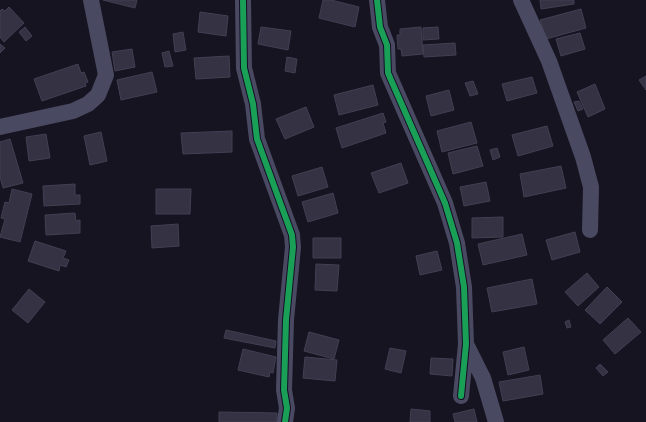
<svg xmlns="http://www.w3.org/2000/svg" width="646" height="422" viewBox="0 0 646 422" font-family="'Source Sans 3',sans-serif">
<rect width="100%" height="100%" fill="#161421"/>
<path fill="#343243" stroke="#433f54" d="M103 0H137L135 8Z
M323 0H331L359 7 355 27 319 18Z
M540 0H574V4L541 9Z
M9 7 24 23 4 42 0 37V11L2 9 5 11Z
M581 9 586 28 546 39 540 20Z
M200 12 228 16 226 36 198 32Z
M25 27 32 36 26 41 19 32Z
M261 27 291 31 288 50 258 44Z
M421 27 423 54 402 56 401 49H398L397 35H400V29Z
M438 27 439 39 423 40V28Z
M183 32 186 50 175 52 173 34Z
M580 33 585 49 561 56 556 39Z
M455 43 456 55 424 57 423 45Z
M0 44 5 48 0 53Z
M132 49 135 67 115 71 112 52Z
M169 51 173 66 165 67 162 53Z
M229 56 230 77 196 79 194 58Z
M287 57 297 59 295 73 285 71Z
M78 64 81 73 84 72 88 82 85 83 86 86 42 101 34 79Z
M152 72 157 92 121 100 117 80Z
M646 76V90L639 80Z
M532 77 537 93 507 101 502 84Z
M473 81 478 94 470 96 465 83Z
M595 84 605 109 588 117 577 92Z
M373 85 378 105 339 115 334 95Z
M449 90 454 110 431 116 426 96Z
M579 101 583 109 578 111 574 102Z
M306 107 314 127 285 139 276 119Z
M383 113 386 122 383 123 386 133 342 148 336 128Z
M471 122 477 143 442 152 437 131Z
M547 126 553 146 518 156 512 135Z
M232 131V152L183 154 181 133Z
M101 132 107 161 90 165 84 136Z
M46 134 50 158 29 161 26 137Z
M10 139 23 183 3 188 0 177V142Z
M477 146 483 166 453 174 448 153Z
M497 148 500 157 493 160 490 150Z
M401 163 408 183 379 193 371 173Z
M561 166 566 188 524 197 520 174Z
M322 167 328 187 298 196 292 176Z
M486 182 490 201 464 206 460 187Z
M75 184V195H80V204L44 206 43 186Z
M12 189 32 194 20 242 0 237 5 219 1 218 5 202 9 203Z
M156 189H191L190 214H156Z
M333 193 338 213 308 222 302 202Z
M75 213 76 221 80 220V233L46 235 45 215Z
M503 217V237L472 238V218Z
M178 224 179 246 152 248 151 226Z
M575 232 580 252 552 260 546 240Z
M522 234 527 255 483 265 478 244Z
M313 238H341V258H313Z
M35 241 66 251 63 258 69 260 66 267 60 265 59 271 28 261Z
M437 251 442 270 420 275 416 256Z
M316 264 339 265 337 291 315 290Z
M587 273 599 287 578 306 565 292Z
M532 279 537 304 492 312 487 288Z
M607 287 622 302 600 324 585 310Z
M29 289 45 302 28 323 12 310Z
M628 318 641 332 615 354 603 340Z
M569 320 571 327 567 328 565 322Z
M226 330 276 341 275 348 224 338Z
M309 332 339 340 334 359 304 351Z
M524 347 529 370 508 375 503 352Z
M390 348 406 351 401 373 385 369Z
M243 349 276 357 273 373 270 372 269 377 238 370Z
M305 357 337 360 335 381 303 378Z
M431 358 453 359 452 376 430 374Z
M600 364 608 372 603 376 596 368Z
M540 375 543 394 503 401 499 382Z
M411 409 430 411V422H410Z
M474 409 477 422H455L453 414Z
M219 412 277 413V422H219Z"/>
<g fill="none" stroke-linecap="round" stroke-linejoin="round">
<path stroke="#4a4962" stroke-width="16" d="M243 0 244 68 253 104 257 139 292 235 293 247 286 320 284 390 287 408 285 422
M377 0 380 27 387 45 388 73 445 203 457 243 464 287 466 344 461 396
M521 0 549 61 583 157 591 187 590 230
M0 127 73 111 88 104 98 95 106 75 91 0
M466 344 483 378 496 422"/>
<defs>
<path id="cycleway" d="M243 0 244 68 253 104 257 139 292 235 293 247 286 320 284 390 287 408 285 422
M377 0 380 27 387 45 388 73 445 203 457 243 464 287 466 344 461 396"/>
</defs>
<use href="#cycleway" stroke="#130f26" stroke-width="8"/>
<use href="#cycleway" stroke="#1a9f57" stroke-width="6"/>
</g>
</svg>
